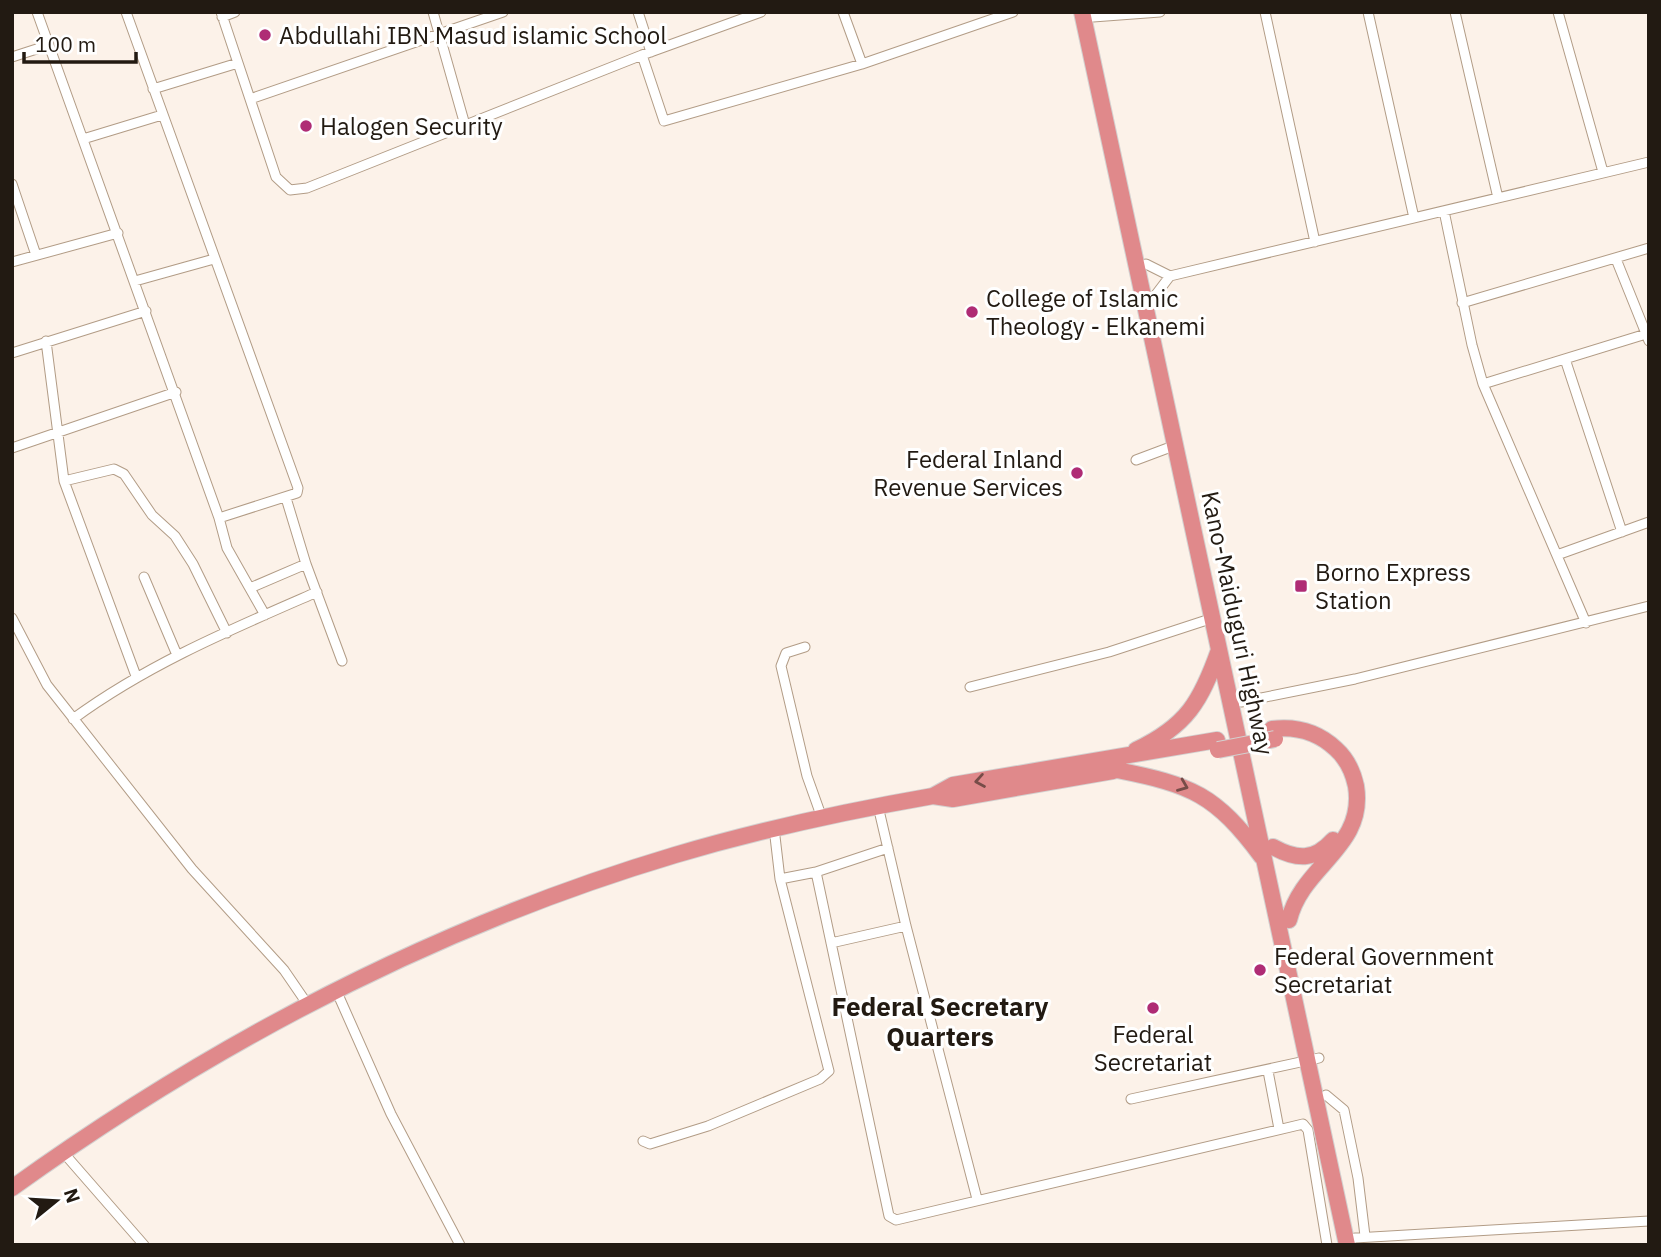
<svg xmlns="http://www.w3.org/2000/svg" width="1661" height="1257" viewBox="0 0 1661 1257" font-family="'IBM Plex Sans',sans-serif">
<rect width="100%" height="100%" fill="#fcf2e9"/>
<g fill="none" stroke-linecap="round" stroke-linejoin="round">
<defs>
<path id="street" d="M37 12 219 518 297 493 298 488 126 12
M221 12 276 177 290 190 307 188 642 55 761 12
M433 12 465 125
M638 12 651 52
M843 12 862 64
M1265 12 1315 242
M1368 12 1414 218
M1455 12 1498 198
M1558 12 1603 172
M222 17 235 12
M1093 17 1160 12
M642 55 664 121 862 64 1013 12
M12 57 49 45
M153 89 238 63
M250 99 503 12
M83 139 162 115
M12 184 36 255
M1444 211 1472 345 1483 384 1586 623
M1616 259 1649 341
M12 262 118 233
M1146 264 1170 276
M135 281 214 259
M1154 297 1170 276 1649 162
M1462 303 1649 248
M46 341 64 481 136 676
M12 353 146 311
M1565 359 1622 532
M1483 384 1646 334
M12 448 176 392
M1136 460 1176 445
M64 481 114 469 124 474 152 515 175 536 193 564 227 633
M286 498 306 564 342 661
M219 518 227 548 265 615
M1557 555 1649 522
M144 577 177 655
M250 588 306 564
M12 618 47 685 192 869 284 970 308 1005
M805 647 786 653 781 666 807 776 822 818
M970 687 1109 652 1213 618
M1241 702 1355 679 1649 606
M73 719C148 664 232 629 317 592
M878 806 906 926 977 1199
M816 872 889 1216 896 1220 1303 1124 1308 1130 1327 1245
M780 879 816 872 888 848
M831 943 906 926
M336 990 391 1114 460 1245
M1268 1071 1279 1129
M1326 1095 1344 1110 1358 1178 1365 1236
M1131 1099 1319 1058
M643 1141 650 1144 708 1126 820 1079 829 1071 780 879 774 828
M62 1151 144 1245
M1355 1238 1649 1221"/>
<path id="highway" d="M1082 12 1347 1245
M1272 729C1296 726 1318 732 1336 749 1347 759 1353 772 1356 786 1366 848 1302 865 1289 920
M1136 750C1187 726 1201 701 1219 650
M1117 770C1192 785 1215 794 1262 857
M933 796 953 799 1113 771
M1273 847C1297 860 1314 861 1333 840
M12 1188C214 1043 437 926 675 855 760 830 847 811 933 796L953 785 1217 740"/>
</defs>
<use href="#street" stroke="#b29c86" stroke-width="11"/>
<use href="#highway" stroke="#d3d1d0" stroke-width="18"/>
<use href="#street" stroke="#fff" stroke-width="9"/>
<use href="#highway" stroke="#e0898b" stroke-width="16"/>
<defs>
<path id="highway-bridge" d="M1218 750 1275 739"/>
</defs>
<use href="#highway-bridge" stroke="#d3d1d0" stroke-width="18" stroke-linecap="butt"/>
<use href="#highway-bridge" stroke="#e0898b" stroke-width="16"/>
</g>
<defs><path id="oneway-chevron" d="M-2-3.5L2.5 0L-2 3.5" fill="none" stroke-width="1.6" stroke-linecap="round" stroke-linejoin="round" transform="scale(1.75)"/></defs>
<g stroke="#774c48">
<use href="#oneway-chevron" transform="translate(980 781) rotate(170)"/>
<use href="#oneway-chevron" transform="translate(1183 786) rotate(22)"/>
</g>
<g fill="#af2c75" stroke="#fff" stroke-width="2.5">
<circle cx="265" cy="35" r="7"/>
<circle cx="306" cy="126" r="7"/>
<circle cx="972" cy="312" r="7"/>
<circle cx="1077" cy="473" r="7"/>
<rect x="1294" y="579" width="14" height="14" rx="3.5"/>
<circle cx="1260" cy="970" r="7"/>
<circle cx="1153" cy="1008" r="7"/>
</g>
<g text-anchor="middle" dominant-baseline="central" stroke-width="6" stroke-linejoin="round" paint-order="stroke">
<g font-size="24" fill="#221a12" stroke="#fff" text-anchor="start">
<text x="279" y="35">Abdullahi IBN Masud islamic School</text>
<text x="320" y="126">Halogen Security</text>
<text x="986" y="298">College of Islamic<tspan x="986" dy="28">Theology - Elkanemi</tspan></text>
<text x="1063" y="459" text-anchor="end">Federal Inland<tspan x="1063" dy="28">Revenue Services</tspan></text>
<text x="1315" y="572">Borno Express<tspan x="1315" dy="28">Station</tspan></text>
<text x="1274" y="956">Federal Government<tspan x="1274" dy="28">Secretariat</tspan></text>
<text x="1153" y="1034" text-anchor="middle">Federal<tspan x="1153" dy="28">Secretariat</tspan></text>
</g>
<g font-size="24" fill="#221a12" stroke="#fff">
<text transform="translate(1238 623) rotate(78)">Kano-Maiduguri Highway</text>
</g>
<g font-size="26" font-weight="bold" fill="#221a12" stroke="#fff">
<text x="940" y="1006">Federal Secretary<tspan x="940" dy="30">Quarters</tspan></text>
</g>
</g>
<rect width="1661" height="1257" fill="none" stroke="#221a12" stroke-width="28"/>
<g transform="translate(56 1201) rotate(72)" stroke="#ffffff" stroke-width="5" paint-order="stroke">
<path d="M0-5L12 26L0 18L-12 26Z" fill="#221a12"/>
<text y="-10" font-size="19" font-weight="bold" text-anchor="middle" fill="#221a12">N</text>
</g>
<path d="M24 52v10h112v-10" fill="none" stroke="#221a12" stroke-width="3.5"/>
<text x="35" y="52" font-size="21" fill="#221a12" stroke="#ffffff" stroke-width="5" paint-order="stroke">100 m</text>
</svg>
